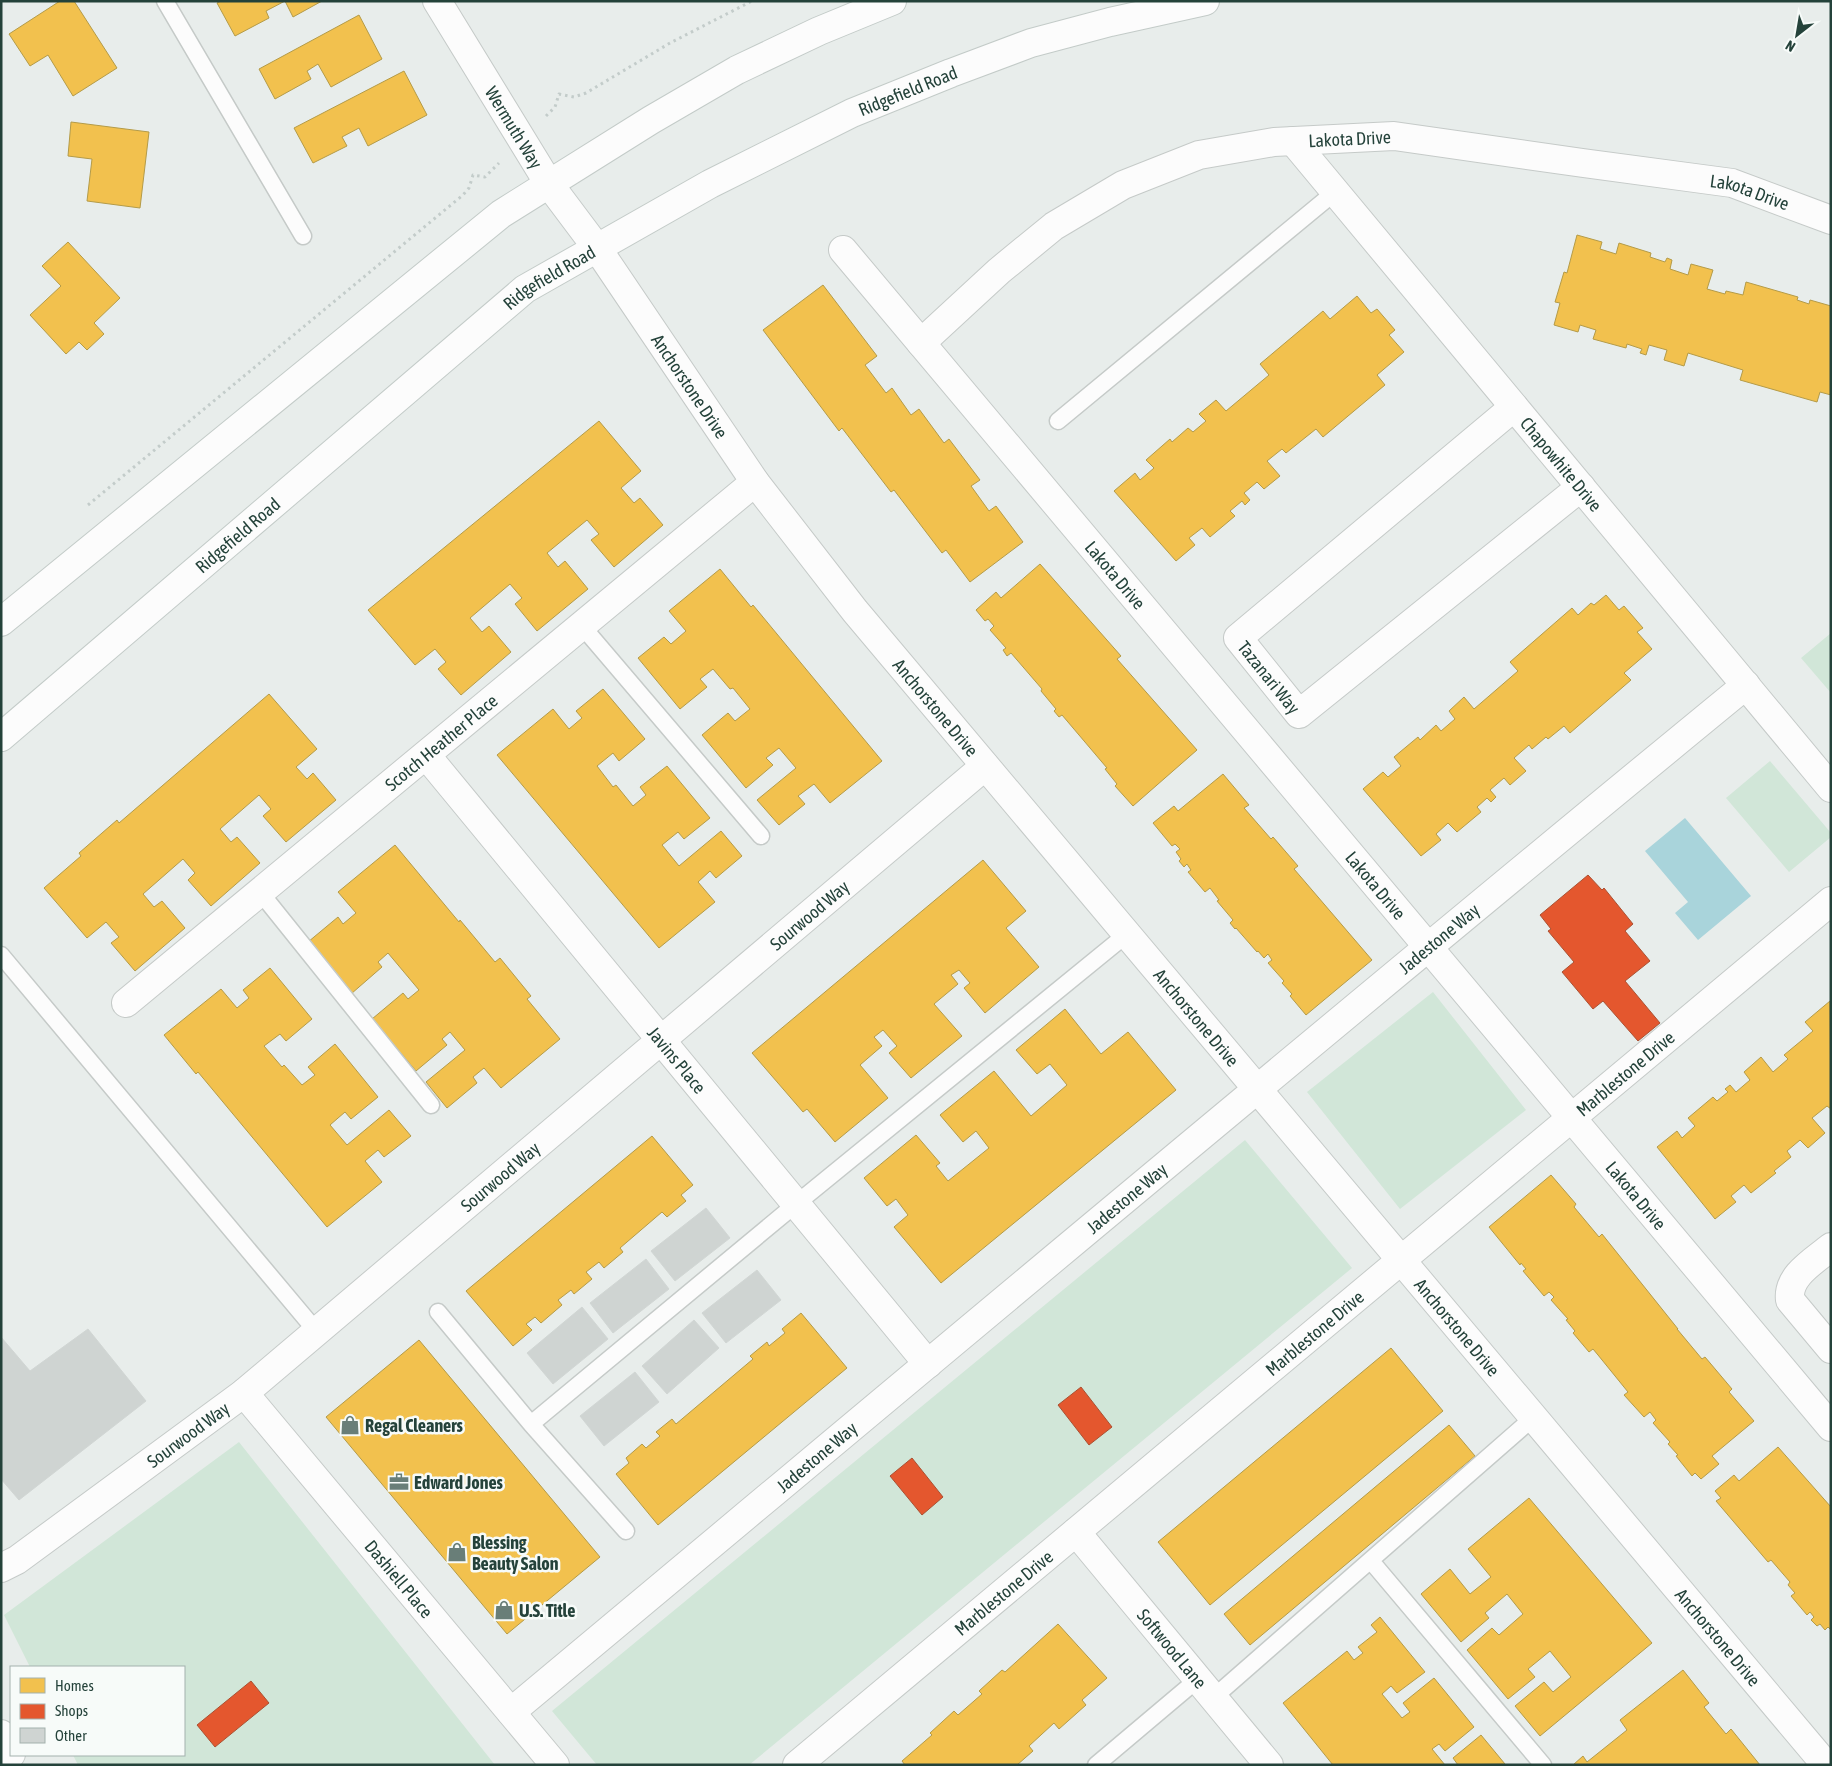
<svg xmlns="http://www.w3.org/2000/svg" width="1832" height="1766" viewBox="0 0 1832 1766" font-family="'Asap Condensed',sans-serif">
<rect width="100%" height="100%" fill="#e8edeb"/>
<path fill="#d1e6d8" d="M1831 633V693L1801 658Z
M1770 761 1831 833V837L1789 872 1726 798Z
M1433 992 1526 1110 1400 1209 1307 1092Z
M1245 1140 1352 1268 749 1765H597L552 1711Z
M239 1442 495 1765H78L73 1755H184V1667H30L4 1615Z"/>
<path fill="#a9d4db" d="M1685 818 1751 896 1698 940 1675 913 1688 902 1645 851Z"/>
<path fill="#f2c14e" stroke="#b49b48" d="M60 1H74L117 68 73 96 48 55 30 66 9 34Z
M221 1H285L266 11 269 18 235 36 217 3Z
M285 1H322L293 17Z
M359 15 382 59 331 87 318 64 307 71 311 79 275 99 259 69Z
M404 71 427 115 368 146 359 128 342 137 347 146 313 163 294 128Z
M71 122 149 132 140 208 87 201 92 159 68 156Z
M1577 235 1602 242 1600 249 1616 254 1619 243 1651 253 1650 257 1665 262 1667 258 1672 260 1670 269 1688 275 1691 264 1713 270 1707 289 1725 294 1726 291 1743 295 1746 282 1798 297 1797 300 1809 304 1810 300 1831 306V395L1820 392 1817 402 1740 380 1743 370 1688 353 1684 366 1664 360 1667 350 1649 345 1646 355 1640 353 1642 349 1627 344 1626 348 1593 339 1596 330 1580 325 1578 332 1554 325 1560 303 1555 302 1564 272 1567 273Z
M68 242 120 298 94 323 104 334 87 350 79 342 66 354 30 315 61 286 42 266Z
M823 285 877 356 865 365 886 393 892 388 911 415 919 409 944 443 949 439 980 480 971 486 989 511 996 506 1023 542 970 582 946 550 942 553 894 490 891 492 842 428 839 431 763 330Z
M1357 296 1371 313 1377 309 1395 330 1389 335 1404 352 1377 375 1385 385 1323 437 1316 429 1286 453 1282 449 1267 461 1280 476 1264 489 1257 482 1244 493 1250 500 1245 505 1242 501 1230 511 1235 516 1210 537 1202 528 1189 538 1195 545 1176 561 1114 491 1135 473 1140 480 1154 468 1146 460 1170 439 1172 442 1188 428 1193 432 1206 421 1199 414 1216 400 1226 411 1269 375 1260 364 1323 311 1330 319Z
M599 421 641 471 621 488 634 503 640 498 663 525 614 567 591 540 599 534 587 520 547 553 558 567 565 561 588 589 537 631 515 604 522 598 510 584 470 618 482 632 489 626 511 652 461 695 438 669 446 662 435 649 415 665 368 610Z
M1040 564 1121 656 1117 659 1197 750 1133 806 1115 786 1117 784 1105 769 1107 768 1062 715 1059 717 1054 711 1056 709 1041 691 1042 689 1011 653 1007 656 1003 650 1006 648 990 630 994 626 988 619 985 621 976 610 996 592 1001 598Z
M720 569 751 607 753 605 882 761 830 803 814 784 798 796 805 804 779 825 757 800 796 768 779 748 766 758 773 765 746 788 702 735 728 713 735 721 750 709 733 688 730 689 713 669 700 679 707 687 680 709 638 658 664 637 671 644 686 631 669 611Z
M1606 595 1619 610 1624 606 1643 628 1637 632 1652 649 1624 673 1631 680 1570 733 1564 726 1548 739 1546 737 1532 749 1529 745 1514 758 1526 771 1510 785 1504 778 1490 790 1496 797 1491 802 1487 798 1477 807 1481 812 1457 832 1448 823 1436 834 1441 840 1421 856 1363 789 1383 772 1388 777 1401 766 1394 757 1418 737 1420 740 1436 725 1441 731 1455 719 1449 711 1464 697 1474 709 1518 671 1510 662 1572 608 1578 615 1591 603 1594 605Z
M603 689 645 739 619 761 613 753 597 766 613 787 616 785 633 806 646 795 640 787 667 766 710 818 684 839 678 832 662 845 679 866 721 831 742 856 716 878 710 871 698 882 715 902 659 948 497 755 553 709 569 729 582 718 576 711Z
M269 694 317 749 296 767 307 779 313 773 336 800 286 842 263 816 271 809 259 795 220 829 231 842 237 837 260 863 211 906 188 880 195 873 183 859 143 894 154 907 162 901 185 928 135 971 111 943 119 937 106 922 87 938 44 888 81 856 79 853 117 820 119 823Z
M1223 774 1249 805 1244 808 1271 839 1273 837 1298 866 1294 869 1372 960 1306 1015 1290 996 1292 994 1282 983 1284 981 1268 963 1272 960 1268 954 1264 958 1258 951 1257 952 1236 928 1235 929 1230 923 1233 920 1217 901 1219 900 1210 888 1205 892 1188 872 1191 870 1187 864 1184 867 1179 861 1181 859 1176 852 1180 849 1175 844 1172 846 1153 823 1174 806 1178 811Z
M395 845 459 922 460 920 495 962 500 958 531 996 527 999 560 1039 501 1088 484 1068 473 1077 477 1083 447 1108 426 1082 465 1050 450 1032 442 1039 447 1045 416 1071 372 1019 403 993 408 999 419 990 388 953 378 962 382 967 351 994 308 942 338 917 343 924 356 913 338 892Z
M983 860 1026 911 1006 928 1039 967 985 1013 964 988 970 983 959 970 951 975 958 984 934 1004 962 1036 911 1078 889 1053 897 1046 883 1030 874 1037 882 1046 860 1065 888 1098 835 1142 807 1109 803 1112 752 1053Z
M270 968 312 1019 286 1041 280 1034 264 1046 282 1067 284 1065 302 1085 315 1075 308 1067 335 1044 378 1097 351 1119 345 1112 330 1125 347 1145 389 1110 411 1136 384 1157 378 1150 365 1161 382 1182 327 1227 198 1072 196 1074 164 1035 221 989 237 1008 249 998 243 990Z
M1830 1001 1831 1109 1827 1106 1812 1118 1825 1133 1808 1148 1800 1140 1787 1151 1791 1157 1774 1171 1776 1173 1751 1193 1744 1185 1731 1196 1736 1202 1715 1219 1657 1147 1677 1131 1682 1138 1695 1126 1688 1118 1713 1097 1717 1101 1728 1092 1725 1089 1730 1085 1736 1092 1750 1080 1744 1072 1761 1057 1773 1072 1788 1059 1784 1055 1813 1031 1805 1022Z
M1065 1009 1101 1054 1128 1032 1176 1090 941 1283 894 1227 908 1215 896 1199 887 1206 864 1178 916 1135 940 1163 936 1166 948 1181 989 1148 976 1131 963 1142 940 1115 994 1071 1031 1116 1067 1085 1050 1064 1037 1074 1016 1050Z
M652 1136 693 1185 681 1195 686 1201 667 1217 662 1212 620 1248 623 1252 604 1268 599 1262 586 1272 592 1279 574 1294 571 1290 558 1300 562 1305 541 1323 535 1317 526 1324 532 1330 513 1346 466 1291Z
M1551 1175 1576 1204 1574 1207 1599 1237 1602 1234 1678 1329H1677L1702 1359 1705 1357 1732 1389 1729 1392 1754 1421 1712 1456 1719 1464 1701 1479 1695 1473 1692 1476 1676 1456 1678 1455 1668 1444 1670 1442 1653 1423 1656 1420 1650 1412 1644 1417 1624 1395 1628 1392 1598 1355 1593 1349 1589 1352 1573 1333 1575 1331 1566 1320 1568 1319 1551 1300 1554 1297 1549 1292 1544 1296 1523 1271 1526 1269 1521 1263 1520 1265 1489 1227Z
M801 1313 847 1368 658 1525 616 1474 629 1463 626 1458 642 1444 646 1448 660 1436 656 1432 672 1419 676 1424 753 1359 750 1356 767 1342 769 1346 785 1333 782 1329Z
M419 1340 600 1557 507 1634 326 1417Z
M1391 1348 1443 1411 1210 1605 1158 1542Z
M1449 1425 1475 1456 1250 1645 1224 1614Z
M1778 1447 1831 1507V1630L1828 1627 1825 1630 1820 1624 1817 1626 1811 1620 1814 1617 1810 1612 1807 1615 1791 1596 1795 1593 1788 1585 1790 1582 1771 1560 1768 1562 1716 1501 1721 1498 1715 1491 1734 1475 1739 1481Z
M1529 1498 1652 1643 1540 1736 1515 1706 1544 1682 1553 1692 1571 1677 1550 1651 1528 1669 1535 1677 1508 1699 1467 1650 1492 1628 1499 1635 1523 1614 1507 1594 1485 1613 1489 1618 1461 1642 1421 1594 1450 1569 1470 1594 1491 1577 1468 1549Z
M1380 1617 1425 1672 1397 1693 1391 1686 1382 1694 1402 1718 1410 1712 1403 1703 1434 1678 1474 1727 1445 1751 1439 1744 1432 1749 1445 1765H1333L1283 1703 1347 1651 1354 1660 1363 1653 1358 1647 1377 1632 1371 1625Z
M1058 1624 1107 1678 1082 1700 1086 1705 1059 1729 1054 1723 1029 1746 1033 1751 1017 1765H905L902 1761 932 1735 930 1733 954 1711 958 1715 982 1694 979 1691 1002 1670 1005 1672Z
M1683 1670 1709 1703 1704 1707 1726 1734 1731 1729 1760 1765H1573L1583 1756 1587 1762 1627 1730 1620 1720Z
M1481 1735 1505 1764 1458 1765 1453 1758Z"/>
<path fill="#e4572e" stroke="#aa5132" d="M1588 875 1602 890 1604 888 1633 924 1625 931 1650 961 1625 981 1660 1023 1638 1041 1603 1001 1593 1009 1562 972 1574 962 1548 931 1551 929 1540 915Z
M1081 1387 1112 1427 1089 1445 1058 1405Z
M912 1458 943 1497 922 1515 890 1476Z
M251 1681 269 1703 215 1747 197 1725Z"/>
<path fill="#cfd4d2" stroke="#d1d6d4" d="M706 1208 730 1238 675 1281 651 1251Z
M646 1259 669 1289 613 1333 590 1303Z
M757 1270 781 1300 726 1343 702 1313Z
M582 1307 608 1339 553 1384 527 1353Z
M694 1320 719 1348 667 1394 642 1366Z
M88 1329 146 1401 19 1500 1 1479V1337L30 1371Z
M635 1372 659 1402 604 1446 580 1416Z"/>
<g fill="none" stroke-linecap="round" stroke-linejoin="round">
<defs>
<path id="lane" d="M165 1 303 236
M1058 421 1335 192
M582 626 761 836
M260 892 431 1105
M1 955 317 1332
M438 1312 531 1424 626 1531
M531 1424 796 1204 1127 934
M1371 1561 1543 1765
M1213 1698 1534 1417
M1096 1765 1198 1679"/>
<g id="street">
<path id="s1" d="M437 1 549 184 597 248 755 482 855 611 1826 1765"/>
<path id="s2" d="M1293 141 1831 788"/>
<path id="s3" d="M843 250 1831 1427"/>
<path id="s4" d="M921 343 999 271 1054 226 1123 185 1199 155 1274 142 1394 136 1583 163 1732 183 1831 220"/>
<path id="s5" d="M1514 407 1238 638 1299 714 1581 487"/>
<path id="s6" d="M426 755 928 1364"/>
<path id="s7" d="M126 1003 755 482"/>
<path d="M1831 1247C1814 1261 1787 1276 1790 1300L1831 1349"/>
<path id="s8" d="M244 1393 555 1765"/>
<path id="s9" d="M1076 1532 1269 1765"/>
<path id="s10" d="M1 1568 17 1560 244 1393 985 766"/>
<path id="s11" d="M511 1712C922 1369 1331 1025 1746 685"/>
<path d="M1 1734 11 1754"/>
<path id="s12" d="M797 1765 1831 901"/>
</g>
<g id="secondary">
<path d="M1 622 501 214 651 120 737 70 819 31 892 1"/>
<path id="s13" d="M1 737 525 289 710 184 852 113 951 73 1031 43 1110 22 1205 1"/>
</g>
</defs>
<use href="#lane" stroke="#c5cac8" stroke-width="19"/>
<use href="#street" stroke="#c5cac8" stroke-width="30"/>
<use href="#secondary" stroke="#c3cbc8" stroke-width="30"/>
<path stroke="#c3ccca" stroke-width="3" stroke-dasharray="2.5 4" stroke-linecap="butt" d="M546 116 555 107 559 94 574 97 586 93 670 43 752 1
M88 505 463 195 469 188 473 175 485 177 499 163"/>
<use href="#lane" stroke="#fcfcfc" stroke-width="16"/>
<use href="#street" stroke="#fcfcfc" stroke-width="28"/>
<use href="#secondary" stroke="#fcfcfc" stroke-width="28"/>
</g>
<defs>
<symbol id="shop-bare" viewBox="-9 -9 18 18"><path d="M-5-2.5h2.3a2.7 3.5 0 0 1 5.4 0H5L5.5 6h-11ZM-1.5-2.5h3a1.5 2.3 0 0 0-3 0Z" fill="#697e78" stroke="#f7fbf9" stroke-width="2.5" paint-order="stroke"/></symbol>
<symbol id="office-bare" viewBox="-9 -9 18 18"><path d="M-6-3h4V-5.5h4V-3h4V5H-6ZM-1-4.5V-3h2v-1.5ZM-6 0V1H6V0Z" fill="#697e78" stroke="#f7fbf9" stroke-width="2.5" paint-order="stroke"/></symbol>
</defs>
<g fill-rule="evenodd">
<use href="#shop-bare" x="336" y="1411" width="28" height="28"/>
<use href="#office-bare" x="385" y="1468" width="28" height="28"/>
<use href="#shop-bare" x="443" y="1538" width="28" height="28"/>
<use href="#shop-bare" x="490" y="1596" width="28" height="28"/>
</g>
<g text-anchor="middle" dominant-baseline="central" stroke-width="5" stroke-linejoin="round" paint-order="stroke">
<g font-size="18" fill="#24423a" stroke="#f7fbf9">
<text stroke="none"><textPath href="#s13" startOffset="1121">Ridgefield Road</textPath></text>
<text stroke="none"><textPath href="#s1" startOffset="148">Wermuth Way</textPath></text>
<text stroke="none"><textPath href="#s4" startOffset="491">Lakota Drive</textPath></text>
<text stroke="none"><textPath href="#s4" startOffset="896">Lakota Drive</textPath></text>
<text stroke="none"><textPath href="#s13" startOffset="716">Ridgefield Road</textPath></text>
<text stroke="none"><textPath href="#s1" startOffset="461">Anchorstone Drive</textPath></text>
<text stroke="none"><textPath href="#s2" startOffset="420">Chapowhite Drive</textPath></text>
<text stroke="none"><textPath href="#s13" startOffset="311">Ridgefield Road</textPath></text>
<text stroke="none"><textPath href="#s3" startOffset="424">Lakota Drive</textPath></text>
<text stroke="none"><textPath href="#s5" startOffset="410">Tazanari Way</textPath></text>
<text stroke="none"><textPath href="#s1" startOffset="866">Anchorstone Drive</textPath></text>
<text stroke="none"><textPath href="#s7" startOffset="409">Scotch Heather Place</textPath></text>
<text stroke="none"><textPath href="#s3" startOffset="829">Lakota Drive</textPath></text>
<text stroke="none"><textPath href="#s10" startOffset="1040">Sourwood Way</textPath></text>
<text stroke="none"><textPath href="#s11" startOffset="1208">Jadestone Way</textPath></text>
<text stroke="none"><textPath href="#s1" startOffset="1271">Anchorstone Drive</textPath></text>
<text stroke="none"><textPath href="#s6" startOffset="395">Javins Place</textPath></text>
<text stroke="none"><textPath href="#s12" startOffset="1079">Marblestone Drive</textPath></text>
<text stroke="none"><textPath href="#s10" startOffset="635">Sourwood Way</textPath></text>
<text stroke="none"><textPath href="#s3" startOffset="1234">Lakota Drive</textPath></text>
<text stroke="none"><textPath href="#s11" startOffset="802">Jadestone Way</textPath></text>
<text stroke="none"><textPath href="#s1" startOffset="1676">Anchorstone Drive</textPath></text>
<text stroke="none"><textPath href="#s12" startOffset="674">Marblestone Drive</textPath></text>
<text stroke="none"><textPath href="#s10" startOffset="230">Sourwood Way</textPath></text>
<text stroke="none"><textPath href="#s11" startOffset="398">Jadestone Way</textPath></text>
<text stroke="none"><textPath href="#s8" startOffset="242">Dashiell Place</textPath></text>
<text stroke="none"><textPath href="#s12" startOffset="269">Marblestone Drive</textPath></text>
<text stroke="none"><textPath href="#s1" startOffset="2081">Anchorstone Drive</textPath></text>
<text stroke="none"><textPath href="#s9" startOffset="151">Softwood Lane</textPath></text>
</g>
<g font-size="18" font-weight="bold" fill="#24423a" stroke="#f7fbf9" text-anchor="start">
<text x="365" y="1425">Regal Cleaners</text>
<text x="414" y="1482">Edward Jones</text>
<text x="472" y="1542">Blessing<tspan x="472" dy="21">Beauty Salon</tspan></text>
<text x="519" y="1610">U.S. Title</text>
</g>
</g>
<rect width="1832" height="1766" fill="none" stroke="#24423a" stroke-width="5"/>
<rect x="10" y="1666" width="175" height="90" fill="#f7fbf9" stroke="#a3b1ad"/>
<rect x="20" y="1678" width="25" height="15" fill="#f2c14e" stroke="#a3b1ad"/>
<text x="55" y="1691" font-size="15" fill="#24423a">Homes</text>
<rect x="20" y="1704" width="25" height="15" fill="#e4572e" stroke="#a3b1ad"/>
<text x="55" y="1716" font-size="15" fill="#24423a">Shops</text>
<rect x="20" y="1728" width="25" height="15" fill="#cfd4d2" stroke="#a3b1ad"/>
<text x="55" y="1741" font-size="15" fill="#24423a">Other</text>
<g transform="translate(1797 35) rotate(211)" stroke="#f7fbf9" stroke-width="4" paint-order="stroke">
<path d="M0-4L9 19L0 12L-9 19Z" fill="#24423a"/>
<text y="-8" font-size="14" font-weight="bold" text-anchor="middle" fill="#24423a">N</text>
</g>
</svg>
